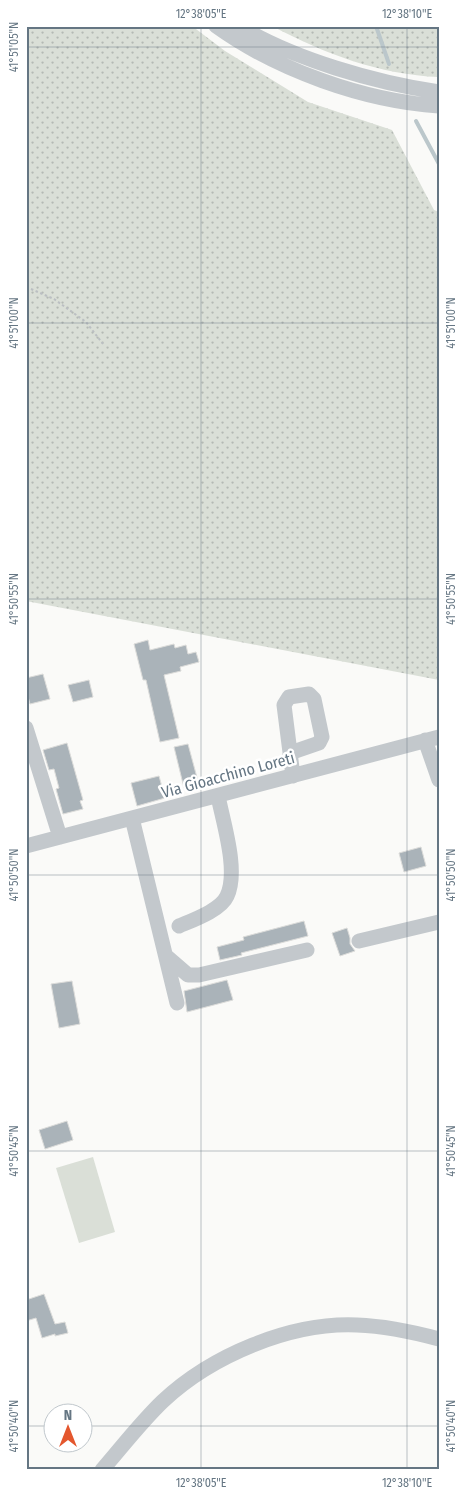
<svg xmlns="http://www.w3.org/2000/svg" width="465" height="1496" viewBox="0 0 465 1496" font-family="'Fira Sans Condensed',sans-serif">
<defs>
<pattern id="grass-dots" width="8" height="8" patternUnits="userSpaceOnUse" patternTransform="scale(1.25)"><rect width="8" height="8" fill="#dadfd7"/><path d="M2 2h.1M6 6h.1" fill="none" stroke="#b4b9b4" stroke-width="1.8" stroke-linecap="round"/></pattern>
</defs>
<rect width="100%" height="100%" fill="#fafaf8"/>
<path fill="url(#grass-dots)" d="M26 26H192L225 51 308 102 392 130 434 210 439 212V680L26 601Z
M272 26H439V77C380 75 323 53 272 26Z"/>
<path fill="#dadfd7" d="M93 1157 115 1232 79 1243 56 1168Z"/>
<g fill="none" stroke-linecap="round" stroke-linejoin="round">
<path stroke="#bbc7cb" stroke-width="4" d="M376 26 389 64
M416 121 439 164"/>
</g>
<path fill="#aab3b9" stroke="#dcdcda" d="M148 640 150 650 174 644 175 648 186 645 188 654 196 652 199 662 180 667 181 671 164 675 179 738 160 742 146 680H143L134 644Z
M43 674 50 699 30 704 26 689V678Z
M89 680 93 697 73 702 68 685Z
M67 743 83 800 80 801 83 809 63 814 56 789 59 788 54 769 49 770 43 750Z
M188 744 199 785 184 788 174 747Z
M159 776 165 798 137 806 131 783Z
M421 847 426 866 404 872 399 853Z
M304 921 308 936 241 953 242 955 220 960 217 947 244 940 243 937Z
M347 928 350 938V944L355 951 340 956 332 933Z
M227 980 233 1000 187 1012 184 991Z
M72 981 80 1024 59 1028 51 984Z
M67 1121 73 1140 45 1149 39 1130Z
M44 1294 55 1324 65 1322 68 1333 55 1336V1334L42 1338 36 1318 26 1321V1300Z"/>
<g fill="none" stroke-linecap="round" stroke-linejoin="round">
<path stroke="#bbbfc2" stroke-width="2" stroke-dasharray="2.5 2.5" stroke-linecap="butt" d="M26 289H31L54 299 86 322 103 344"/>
<path stroke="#c3c8cc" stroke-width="15" d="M216 26C277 70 364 101 439 106
M239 26C293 59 376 83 439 92
M26 728 60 837
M425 740 439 780
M290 753 319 743 322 737 314 699 309 694 289 697 284 705 293 776
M132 818 177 1003
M26 846 439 737
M179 926C193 920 221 910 227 896 239 871 223 822 218 796
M359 941 439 922
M166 956 188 975H199L307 950
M102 1470C122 1447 141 1422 163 1401 211 1356 290 1322 357 1325 384 1326 413 1332 439 1339"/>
</g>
<path fill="none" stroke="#657683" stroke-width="1" stroke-opacity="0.45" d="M201 26V1470M407 26V1470M26 47H439M26 323H439M26 599H439M26 875H439M26 1151H439M26 1426H52M82 1426H439"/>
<g text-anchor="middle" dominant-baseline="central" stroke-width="5" stroke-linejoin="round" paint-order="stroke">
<g font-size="16" fill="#657683" stroke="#fff">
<text transform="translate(228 775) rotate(-15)">Via Gioacchino Loreti</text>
</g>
</g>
<rect width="465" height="1496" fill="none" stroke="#ffffff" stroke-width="55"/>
<g transform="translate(68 1428)"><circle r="24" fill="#ffffff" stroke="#c1c8cd"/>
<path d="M0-4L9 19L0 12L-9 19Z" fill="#e4572e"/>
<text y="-8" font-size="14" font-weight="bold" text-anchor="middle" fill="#657683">N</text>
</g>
<rect x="28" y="28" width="410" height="1440" fill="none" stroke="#657683" stroke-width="2"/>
<g font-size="12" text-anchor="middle" fill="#657683">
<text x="201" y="18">12°38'05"E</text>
<text x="407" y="18">12°38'10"E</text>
<text transform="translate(14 47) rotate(-90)" y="4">41°51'05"N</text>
<text transform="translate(14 323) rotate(-90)" y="4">41°51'00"N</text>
<text transform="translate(451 323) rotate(-90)" y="4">41°51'00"N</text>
<text transform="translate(14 599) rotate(-90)" y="4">41°50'55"N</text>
<text transform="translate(451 599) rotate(-90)" y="4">41°50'55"N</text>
<text transform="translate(14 875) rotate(-90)" y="4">41°50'50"N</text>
<text transform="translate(451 875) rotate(-90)" y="4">41°50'50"N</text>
<text transform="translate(14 1151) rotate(-90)" y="4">41°50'45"N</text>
<text transform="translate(451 1151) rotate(-90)" y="4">41°50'45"N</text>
<text transform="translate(14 1426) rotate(-90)" y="4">41°50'40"N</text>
<text transform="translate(451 1426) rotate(-90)" y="4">41°50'40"N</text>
<text x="201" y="1487">12°38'05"E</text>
<text x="407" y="1487">12°38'10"E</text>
</g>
</svg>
